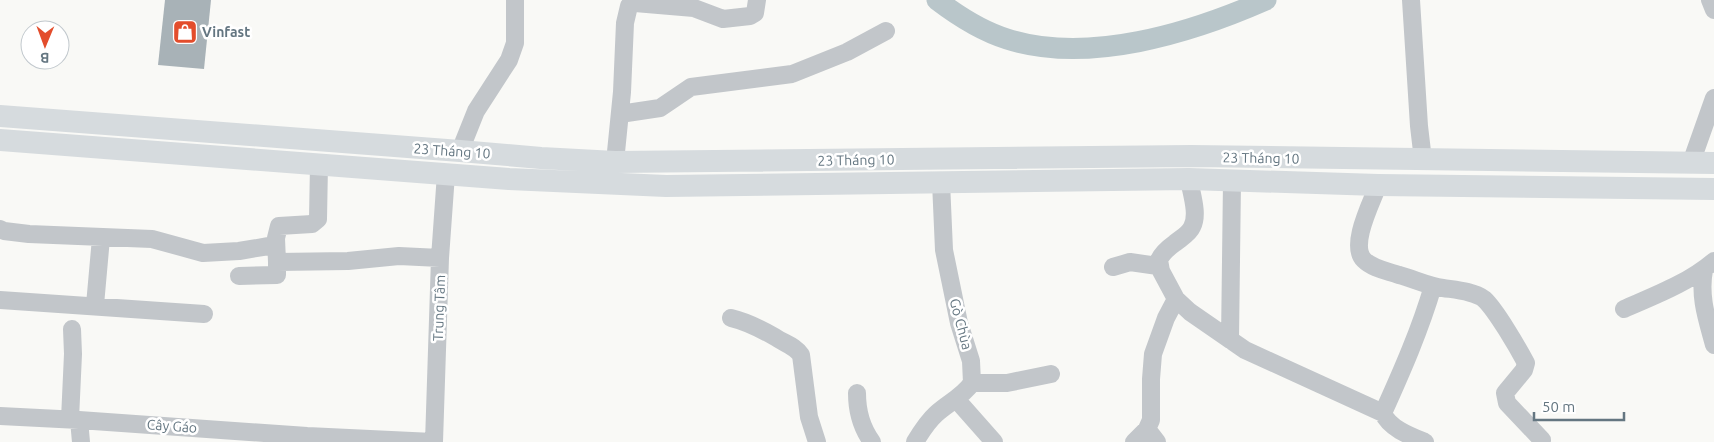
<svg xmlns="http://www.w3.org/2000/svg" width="1714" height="442" viewBox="0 0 1714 442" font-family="Ubuntu,sans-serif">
<rect width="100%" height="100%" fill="#f9f9f6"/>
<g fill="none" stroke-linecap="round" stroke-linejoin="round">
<path stroke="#b9c6ca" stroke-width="21" d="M937 0C958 16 981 31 1007 39 1088 65 1191 33 1266 0"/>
</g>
<path fill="#a8b2b7" d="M165 0H211L204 69 158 65Z"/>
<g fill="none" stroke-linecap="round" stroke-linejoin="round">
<path stroke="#c2c6ca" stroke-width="18" d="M1411 0 1419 126 1423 160
M1710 0 1714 10
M620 114 660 108 691 87 792 74 847 52 886 31
M460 151 476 111 509 60 515 43V0
M615 162 622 92 625 23 629 6 635 3 694 8 723 19 750 16 755 13 757 0
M1691 163 1714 98
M319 165 318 219 312 224 279 226 276 238 277 262 348 261 399 256 440 258
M1378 185C1372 202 1349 245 1364 260 1373 269 1388 271 1399 275 1414 279 1428 286 1443 288 1456 290 1473 291 1484 299 1496 310 1518 348 1526 363L1524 370 1505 393 1507 403 1542 440
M0 229 4 231 29 234 152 239 203 253 239 251 269 246
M1113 267 1130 262 1158 266
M1704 270C1699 297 1707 319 1714 345
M239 276 277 275V262
M1176 299 1190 312 1245 350 1383 413
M0 300 204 314
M95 305 101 238
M1624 309C1656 295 1688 283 1714 261
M731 318C748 322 761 329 775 337 785 344 794 345 801 355L809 417 817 442
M1230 340 1232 181
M972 383H1007L1051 374
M857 393C857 411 861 427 872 442
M956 399 994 442
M0 416 79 420 307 436 433 442
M70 419 73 354 72 329
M79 420 81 442
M1147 429 1157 442
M434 442 440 258 446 174
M915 442C921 432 927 422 936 414 948 403 962 397 972 383L971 361 959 323 944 250 941 182
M1134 442 1147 429 1151 420V379L1153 354 1166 318 1176 299 1161 271 1159 260C1162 253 1168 248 1175 243 1181 238 1189 234 1192 227 1199 214 1191 193 1189 179
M1425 442C1410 436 1389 428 1383 413 1402 371 1420 330 1433 286"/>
<path stroke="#d6dbde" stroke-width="22" d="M0 116 460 151 541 158 615 162 1191 156 1714 163
M0 140 509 179 666 186 1189 179 1378 185 1714 189"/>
</g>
<defs>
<symbol id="shop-square" viewBox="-11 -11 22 22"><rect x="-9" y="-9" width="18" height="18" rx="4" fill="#e34d2c" stroke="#fff"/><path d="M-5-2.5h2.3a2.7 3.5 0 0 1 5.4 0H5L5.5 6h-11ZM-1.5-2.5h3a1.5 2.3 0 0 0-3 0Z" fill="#fff"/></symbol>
</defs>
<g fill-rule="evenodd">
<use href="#shop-square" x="171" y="18" width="28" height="28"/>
</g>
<g text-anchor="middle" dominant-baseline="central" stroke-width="5" stroke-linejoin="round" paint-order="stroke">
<g font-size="14" font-weight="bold" fill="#647681" stroke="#fff" text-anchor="start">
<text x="202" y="32">Vinfast</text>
</g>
<g font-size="14" fill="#647681" stroke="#fff">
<text transform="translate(452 151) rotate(4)">23 Tháng 10</text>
<text transform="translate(1261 158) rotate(1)">23 Tháng 10</text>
<text transform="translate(856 160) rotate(-1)">23 Tháng 10</text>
<text transform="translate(439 308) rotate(-88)">Trung Tâm</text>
<text transform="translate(961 324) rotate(75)">Gò Chùa</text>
<text transform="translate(172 426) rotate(4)">Cây Gáo</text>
</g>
</g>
<g transform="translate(45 45) rotate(181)"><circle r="24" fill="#ffffff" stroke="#c1c8cd"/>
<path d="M0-4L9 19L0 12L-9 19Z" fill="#e34d2c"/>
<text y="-8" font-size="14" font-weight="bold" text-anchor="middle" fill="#647681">B</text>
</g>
<path d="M1534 412v8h90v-8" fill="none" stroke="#647681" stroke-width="2.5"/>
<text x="1542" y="412" font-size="15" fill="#647681" stroke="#ffffff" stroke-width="4" paint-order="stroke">50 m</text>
</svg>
